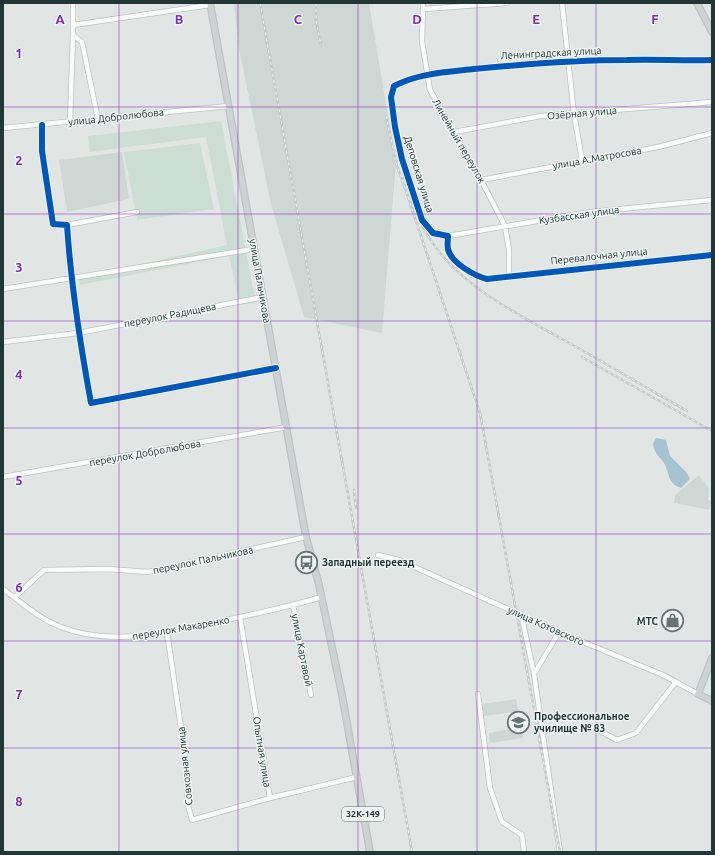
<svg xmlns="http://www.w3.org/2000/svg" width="715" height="855" viewBox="0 0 715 855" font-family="Ubuntu,sans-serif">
<rect width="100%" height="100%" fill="#e1e6e5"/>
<path fill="#cfd7d5" d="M234 3H369L396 163 382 333 304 317 271 204 239 49Z
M122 152 129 199 67 212 59 160Z
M699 475 709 488 708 500 712 501 709 510 674 503 675 495Z
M516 699 523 738 490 743 489 733 516 728 513 712 484 716 482 704Z"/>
<path fill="#ccded4" d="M221 121 256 303 240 305 229 256 80 285 79 278 227 245 206 137 90 152 88 136Z
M200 143 214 209 137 220 124 152Z"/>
<path fill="#a6c3d1" d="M656 438 666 440 670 456 687 473 690 479 681 488C667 483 670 474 664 463 659 455 655 455 653 444Z"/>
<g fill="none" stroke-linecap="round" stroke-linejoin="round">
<defs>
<path id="minor" d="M73 3V35L82 42 98 119
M423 3 422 41 430 90 481 180 505 226 509 250V276
M562 3 574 114 582 160
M423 9 507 3
M73 25 210 5
M712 60C683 61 655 59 627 60 576 60 525 64 474 69 447 72 419 73 394 86L391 97 395 127 402 159 422 220 433 233 448 236C448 240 447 245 448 249 451 263 475 276 487 279L712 255
M70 122 73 35
M42 125V151L53 224 67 225C71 286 80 343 91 403L276 368
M3 128 229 106
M454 132 541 116 712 102
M481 180 658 147 712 133
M67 225 137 212
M448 236 590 212 712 200
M3 289 254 249
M3 342 78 333 263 297
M3 477 287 427
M378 555 399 560 559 632 663 675 698 694
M3 589C21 602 39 619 61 627 112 647 165 632 216 622 251 615 287 607 322 597
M15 597 44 570 108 569 148 572 306 537
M293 605 311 695
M521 614 534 674 560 852
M240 617 270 798 357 777
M167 632 186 762 188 805 192 820 270 798
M534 674 559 632
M478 694 490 788 502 822 522 835 524 852
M587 724 617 740 636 733 676 682"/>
<path id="major" d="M210 3 306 537 319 585 342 695 370 852
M697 3 712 32
M712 658 698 694 712 701"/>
</defs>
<use href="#minor" stroke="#bec3c2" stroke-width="6"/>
<use href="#major" stroke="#bcc3c2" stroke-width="8"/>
<use href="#minor" stroke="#fafbfb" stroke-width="4.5"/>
<use href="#major" stroke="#cdd3d2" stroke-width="5.5"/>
<defs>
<path id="rail" d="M260 3 412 852
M316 3V21L321 45
M386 116 396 163 410 202
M408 197 480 413 560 852
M422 225C450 283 518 314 571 344 610 366 649 389 687 411
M582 357 712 431
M354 490 356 508"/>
</defs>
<use href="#rail" stroke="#c6c9c9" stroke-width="2.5"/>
<use href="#rail" stroke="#eff5f3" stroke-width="1" stroke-dasharray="3" stroke-linecap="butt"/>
<defs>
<path id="cycleway" d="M712 60C683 61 655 59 627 60 576 60 525 64 474 69 447 72 419 73 394 86L391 97 395 127 402 159 422 220 433 233 448 236C448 240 447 245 448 249 451 263 475 276 487 279L712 255
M42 125V151L53 224 67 225C71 286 80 343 91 403L276 368"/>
</defs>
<use href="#cycleway" stroke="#eff5f3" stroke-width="8"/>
<use href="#cycleway" stroke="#0057b8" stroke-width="6"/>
</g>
<path fill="none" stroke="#7b2cbf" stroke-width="1" stroke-opacity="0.55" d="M119 3V852M238 3V852M358 3V852M477 3V852M596 3V852M3 107H712M3 214H712M3 321H712M3 428H712M3 534H712M3 641H712M3 748H712"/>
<defs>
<symbol id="bus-ring" viewBox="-11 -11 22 22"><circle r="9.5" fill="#eff5f3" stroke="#657473" stroke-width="1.5"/><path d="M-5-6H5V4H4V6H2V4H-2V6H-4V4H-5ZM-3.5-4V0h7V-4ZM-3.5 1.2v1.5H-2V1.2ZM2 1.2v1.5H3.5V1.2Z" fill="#657473"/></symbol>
<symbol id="shop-ring" viewBox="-11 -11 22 22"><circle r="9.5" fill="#eff5f3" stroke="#657473" stroke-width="1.5"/><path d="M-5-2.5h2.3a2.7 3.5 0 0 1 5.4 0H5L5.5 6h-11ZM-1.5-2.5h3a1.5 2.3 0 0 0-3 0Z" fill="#657473"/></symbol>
<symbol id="school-ring" viewBox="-11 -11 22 22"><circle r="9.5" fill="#eff5f3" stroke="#657473" stroke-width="1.5"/><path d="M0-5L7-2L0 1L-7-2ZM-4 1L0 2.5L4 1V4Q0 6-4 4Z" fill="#657473"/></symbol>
</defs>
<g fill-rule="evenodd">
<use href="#bus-ring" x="294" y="550" width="25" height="25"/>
<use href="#shop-ring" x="660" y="608" width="25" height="25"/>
<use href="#school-ring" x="506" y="710" width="25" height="25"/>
</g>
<g text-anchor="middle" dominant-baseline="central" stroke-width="3" stroke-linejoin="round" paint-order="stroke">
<rect fill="#eff5f3" stroke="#606f6e" stroke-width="1" x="342" y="807" width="42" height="14" rx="3"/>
<g font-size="9" font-weight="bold" fill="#223635">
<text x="363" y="814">32К-149</text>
</g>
<g font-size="10" fill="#223635" stroke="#eff5f3">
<text transform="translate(551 53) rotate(-3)">Ленинградская улица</text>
<text transform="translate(582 113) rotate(-5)">Озёрная улица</text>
<text transform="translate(116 117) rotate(-6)">улица Добролюбова</text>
<text transform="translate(459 141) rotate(60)">Линейный переулок</text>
<text transform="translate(597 158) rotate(-10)">улица А.Матросова</text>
<text transform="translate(419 174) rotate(73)">Деповская улица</text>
<text transform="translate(579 215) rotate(-8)">Кузбасская улица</text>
<text transform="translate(599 256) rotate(-6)">Перевалочная улица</text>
<text transform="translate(260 281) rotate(80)">улица Пальчикова</text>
<text transform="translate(170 315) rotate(-11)">переулок Радищева</text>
<text transform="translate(145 453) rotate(-10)">переулок Добролюбова</text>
<text transform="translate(203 560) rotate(-12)">переулок Пальчикова</text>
<text transform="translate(546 626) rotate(24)">улица Котовского</text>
<text transform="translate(181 628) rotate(-10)">переулок Макаренко</text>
<text transform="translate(302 650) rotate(79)">улица Картавой</text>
<text transform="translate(262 752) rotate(81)">Опытная улица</text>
<text transform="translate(185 766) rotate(-96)">Совхозная улица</text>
</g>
<g font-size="10" font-weight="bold" fill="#223635" stroke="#eff5f3" text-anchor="start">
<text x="322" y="562">Западный переезд</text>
<text x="658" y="621" text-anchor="end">МТС</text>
<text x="534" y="716">Профессиональное<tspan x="534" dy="12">училище № 83</tspan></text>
</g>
</g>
<g font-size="13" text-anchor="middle" font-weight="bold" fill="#7b2cbf" stroke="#eff5f3" stroke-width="3" stroke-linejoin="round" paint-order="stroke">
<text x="60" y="24">A</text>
<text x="179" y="24">B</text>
<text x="298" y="24">C</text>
<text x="417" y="24">D</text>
<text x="536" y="24">E</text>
<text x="655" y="24">F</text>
<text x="19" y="58">1</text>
<text x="19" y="165">2</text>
<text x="19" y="272">3</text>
<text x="19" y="379">4</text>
<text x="19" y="485">5</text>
<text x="19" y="592">6</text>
<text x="19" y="699">7</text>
<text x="19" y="806">8</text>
</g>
<rect width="715" height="855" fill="none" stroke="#223635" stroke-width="8"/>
</svg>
